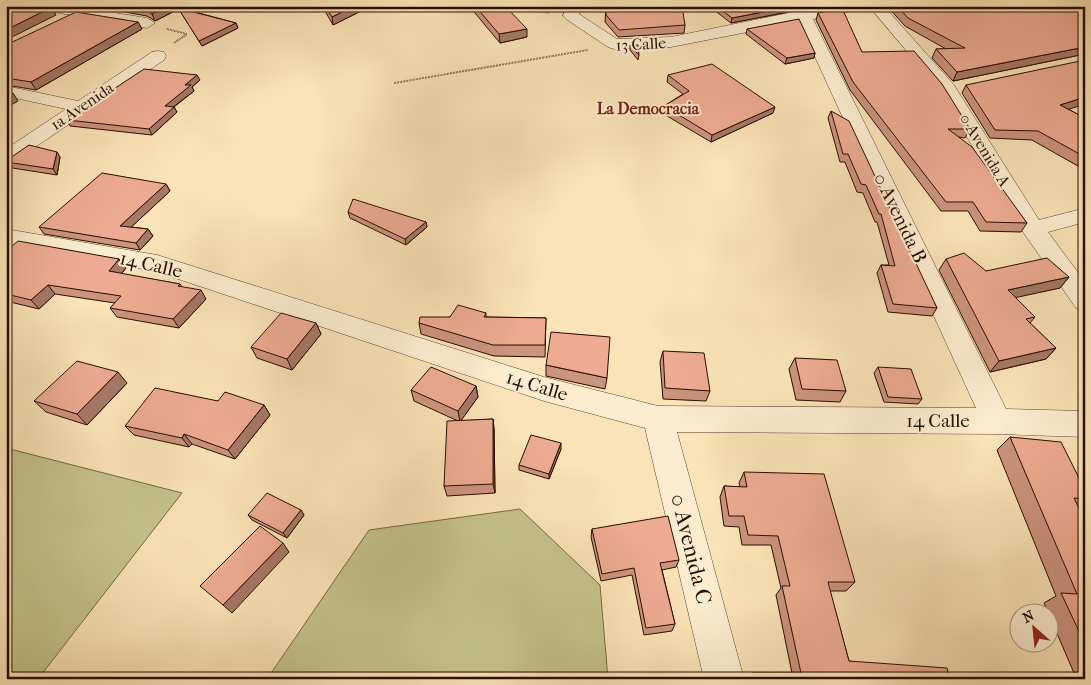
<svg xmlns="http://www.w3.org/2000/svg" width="1091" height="685" viewBox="0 0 1091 685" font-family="'IM FELL French Canon',serif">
<rect width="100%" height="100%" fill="#fae3b6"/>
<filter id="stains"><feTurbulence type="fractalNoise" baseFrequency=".004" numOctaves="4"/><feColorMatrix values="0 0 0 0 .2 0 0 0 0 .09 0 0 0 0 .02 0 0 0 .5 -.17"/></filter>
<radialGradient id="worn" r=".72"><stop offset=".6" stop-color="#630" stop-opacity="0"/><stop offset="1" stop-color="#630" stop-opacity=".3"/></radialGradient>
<path fill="#c4c28a" stroke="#766845" d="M6 448 182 493 38 679H6Z
M520 509 600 585 608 679H267L369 530Z"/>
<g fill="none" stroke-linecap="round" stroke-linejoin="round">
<defs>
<path id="minor" d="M35 6H71L147 18 155 23 147 28 42 10Z
M566 6H580L579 14 617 39 671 37 803 10 832 6H864L862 9 813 19 1006 409 1085 411V437L997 434 677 432 744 679H704L645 428 544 401 154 271 6 245V229L157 255 544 377 658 406 976 408 799 22 671 47 614 49 608 47 566 19 563 16Z
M869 6H884L954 85 1039 220 1085 208V222L1048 232 1085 282V310L1076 308 1021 229 940 91Z
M158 51 164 52 166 56 164 60 13 162 6 164V149L66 109 6 96V86L78 101 152 52Z"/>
</defs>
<use href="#minor" stroke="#5c422e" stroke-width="1"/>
<path stroke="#280d00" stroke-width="2" stroke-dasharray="0.5 1" stroke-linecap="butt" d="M507 6 550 13
M167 29 187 34 174 43
M394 83 588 50"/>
<use href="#minor" fill="#fcedd0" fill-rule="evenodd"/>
</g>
<path fill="#cc937d" stroke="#280d00" d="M91 6H184L180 8 236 23 238 28 202 46 179 9 155 21 147 16Z
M324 6H371L333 25 325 11Z
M461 6H505L527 37 500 43 470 7Z
M606 6 636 11 685 25 684 33 618 37 605 22Z
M715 6H819L731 23 714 10Z
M887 6H1085V54L953 81 932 58 936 49H946L905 26Z
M818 13 862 52 970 129 965 138 959 137 1027 223 1021 232 980 231 968 211H941L850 90 816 20Z
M138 22 142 29 36 90 6 85V45Z
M747 29 815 53 814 58 785 64 746 34Z
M630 45 639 55 638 60 630 50Z
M668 75 773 113 711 142 662 113 664 106 683 94 667 82Z
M200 80 192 87 194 91 174 107 177 112 152 135 70 126 67 120Z
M966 85 1068 109 1085 118V170L1032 140 990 138 962 93Z
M831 111 937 308 932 316 888 312 877 273 881 265H889L877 222H875L863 193 857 192 845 162H840L828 118Z
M60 157 57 175 6 167V159Z
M166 184 170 191 131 227 148 229 153 236 140 250 44 234 39 227Z
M348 212 426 222 427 227 406 245 350 218Z
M6 250 119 259 126 268 121 274 180 284 182 287 206 299 179 328 117 317 110 308 115 303 55 294 39 309 6 301Z
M946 259 986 271 1069 277 1060 288 1015 297 1035 317 1030 323 1056 348 1046 359 990 372 939 270Z
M486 313V317L546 318 545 357 494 356 421 334 419 323 450 317Z
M316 323 321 334 292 370 257 358 251 347Z
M663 351 710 391 706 401 663 399 660 362Z
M795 358 846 391 840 402 796 400 789 369Z
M546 365 607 378 605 389 546 376Z
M878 367 922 399 918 404 884 402 874 373Z
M127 383 87 425 46 412 34 401Z
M476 386 478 397 460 421 493 419 494 429 495 493 447 496 444 486 458 421 414 401 411 390Z
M218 401 264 405 270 415 235 459 192 444 189 447 134 435 125 426Z
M1010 437 1085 490V503L1078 508 1085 521V674L1074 673 1044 603 1056 596 997 450Z
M561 449 549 479 519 470V465Z
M744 472 855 582 846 591H830L849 661 950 679H746L752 673H792L776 595 781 588 771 545H742L739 527 724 526 720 497 724 486 740 487 739 483Z
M301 510 304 515 287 538 252 520 248 515Z
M592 529 679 560 676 567 662 570 675 624 672 631 644 635 632 575 601 581 591 537Z"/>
<path fill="#a67866" stroke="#280d00" d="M166 6H184L155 21 152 14Z
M354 6H371L333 25 332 17Z
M794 6H819L731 23 732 18Z
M52 7 56 15 6 40V30Z
M138 22 142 29 36 90 31 82Z
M236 23 238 28 202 46 199 41Z
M527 29V37L500 43 499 34Z
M1085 47V54L953 81 957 72Z
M815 53 814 58 785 64 787 58Z
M197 75 200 80 192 87 194 91 168 111 165 106 185 85Z
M13 93 18 101 6 108V96Z
M1085 97V104L1054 114 1060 105Z
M174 107 177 112 152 135 149 129Z
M775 107 773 113 711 142 712 135Z
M57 152 60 157 57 175 53 169Z
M166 184 170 191 125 233 120 226Z
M426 222 427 227 406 245 405 239Z
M148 229 153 236 140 250 136 243Z
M119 259 126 268 115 281 109 271Z
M1069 277 1060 288 1000 301 1008 290Z
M48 285 55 294 39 309 31 300Z
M201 290 206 299 179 328 173 319Z
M316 323 321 334 292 370 287 359Z
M1056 348 1046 359 990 372 999 361Z
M118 372 127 383 87 425 77 414Z
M476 386 478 397 460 422 458 411Z
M264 405 270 415 235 459 228 450Z
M493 419 494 429 495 493 493 484Z
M184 434 192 444 189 447 182 438Z
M561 443V449L549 479V474Z
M301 510 304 515 287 538 283 533Z
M283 543 289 552 232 613 223 605Z"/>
<path fill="#edab91" stroke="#280d00" d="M6 6H46L52 7 6 30Z
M129 6H166L152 14 144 9Z
M325 6H354L332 17Z
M475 6H505L527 29 499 34Z
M606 6H636V11L674 6H682L685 25 619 30 606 15Z
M716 6H794L732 18Z
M897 6H1085V47L957 72 936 49 965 48 908 18Z
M178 8 236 23 199 41Z
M842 8 862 52 914 51 942 84 970 129H948L972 147 1027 223 986 222 973 202H946L853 82 818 13Z
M76 12 138 22 31 82 6 78V45Z
M799 19 815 53 787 58 747 29Z
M630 45H638L639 55Z
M1085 60V97L1060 105 1085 118V157L1038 131 995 130 966 85Z
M712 64 775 107 712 135 664 106 689 91 668 75Z
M144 69 197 75 185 85H191L165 106 174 107 149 129 67 120Z
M6 91 13 93 6 96Z
M831 111 849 121 937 308 893 304 881 265 895 266 881 214H879L866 185 861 184 848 154H843Z
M29 145 57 152 53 169 6 162V159L10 158Z
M102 173 166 184 120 226 148 229 136 243 39 227Z
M353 199 426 222 405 239 348 212Z
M18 241 119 259 109 271 180 284 178 286 201 290 173 319 110 308 121 296 48 285 31 300 6 294V250H7Z
M964 253 986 271 1047 258 1069 277 1008 290 1035 317 1026 319 1056 348 999 361 946 259Z
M458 305 486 313 484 317 546 318 545 345H493L419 323 420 317H450Z
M281 313 316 323 287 359 251 347Z
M551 332 610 337 607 378 546 365Z
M663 351 704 353 710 391 665 388Z
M795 358 837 360 846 391 802 389Z
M77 361 118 372 77 414 34 401Z
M431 367 476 386 458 411 411 390Z
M878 367 911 369 922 399 888 397Z
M155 388 218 401 225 392 264 405 228 450 184 434 182 438 125 426Z
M493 419V484L444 486 447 421Z
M531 435 561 443 549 474 519 465Z
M1010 437 1061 442 1085 490V499L1074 498 1085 521V644L1061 593 1077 594Z
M744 472 824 474 855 582H828L849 661 947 668 950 679H753L752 673H801L782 586H790L778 536 748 535 744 516H729L724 486 747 487Z
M267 493 301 510 283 533 248 515Z
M668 516 679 560 660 563 675 624 646 628 634 568 602 574 592 529Z
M260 526 283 543 223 605 200 586Z"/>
<g text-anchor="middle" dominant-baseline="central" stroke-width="4" stroke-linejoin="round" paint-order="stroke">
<g font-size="16" fill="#280d00" stroke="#fcedd0">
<text transform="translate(641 44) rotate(-3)">13 Calle</text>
<text transform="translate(82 106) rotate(-34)">1a Avenida</text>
<text transform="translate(985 150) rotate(59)">0 Avenida A</text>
</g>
<g font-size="16" font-weight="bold" fill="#7a1f14" stroke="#fcedd0">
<text x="648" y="108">La Democracia</text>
</g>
<g font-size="19" fill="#280d00" stroke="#fcedd0">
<text transform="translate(900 218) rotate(64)">0 Avenida B</text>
<text transform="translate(151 265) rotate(13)">14 Calle</text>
<text transform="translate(537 386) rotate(17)">14 Calle</text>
<text x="938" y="421">14 Calle</text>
</g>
<g font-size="22" fill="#280d00" stroke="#fcedd0">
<text transform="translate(691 549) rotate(76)">0 Avenida C</text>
</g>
</g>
<rect width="1091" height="685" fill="none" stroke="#fae3b6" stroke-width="25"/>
<rect x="8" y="8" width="1076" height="670" fill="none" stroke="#280d00" stroke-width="2.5"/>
<rect x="12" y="12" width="1066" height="660" fill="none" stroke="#280d00"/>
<g transform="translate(1034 628) rotate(333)"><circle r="24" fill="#fcedd0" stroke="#a7937d"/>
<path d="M0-4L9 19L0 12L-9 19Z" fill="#8f2418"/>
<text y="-8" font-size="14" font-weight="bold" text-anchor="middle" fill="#280d00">N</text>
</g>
<rect width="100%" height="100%" filter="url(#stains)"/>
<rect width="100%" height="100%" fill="url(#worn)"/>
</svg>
